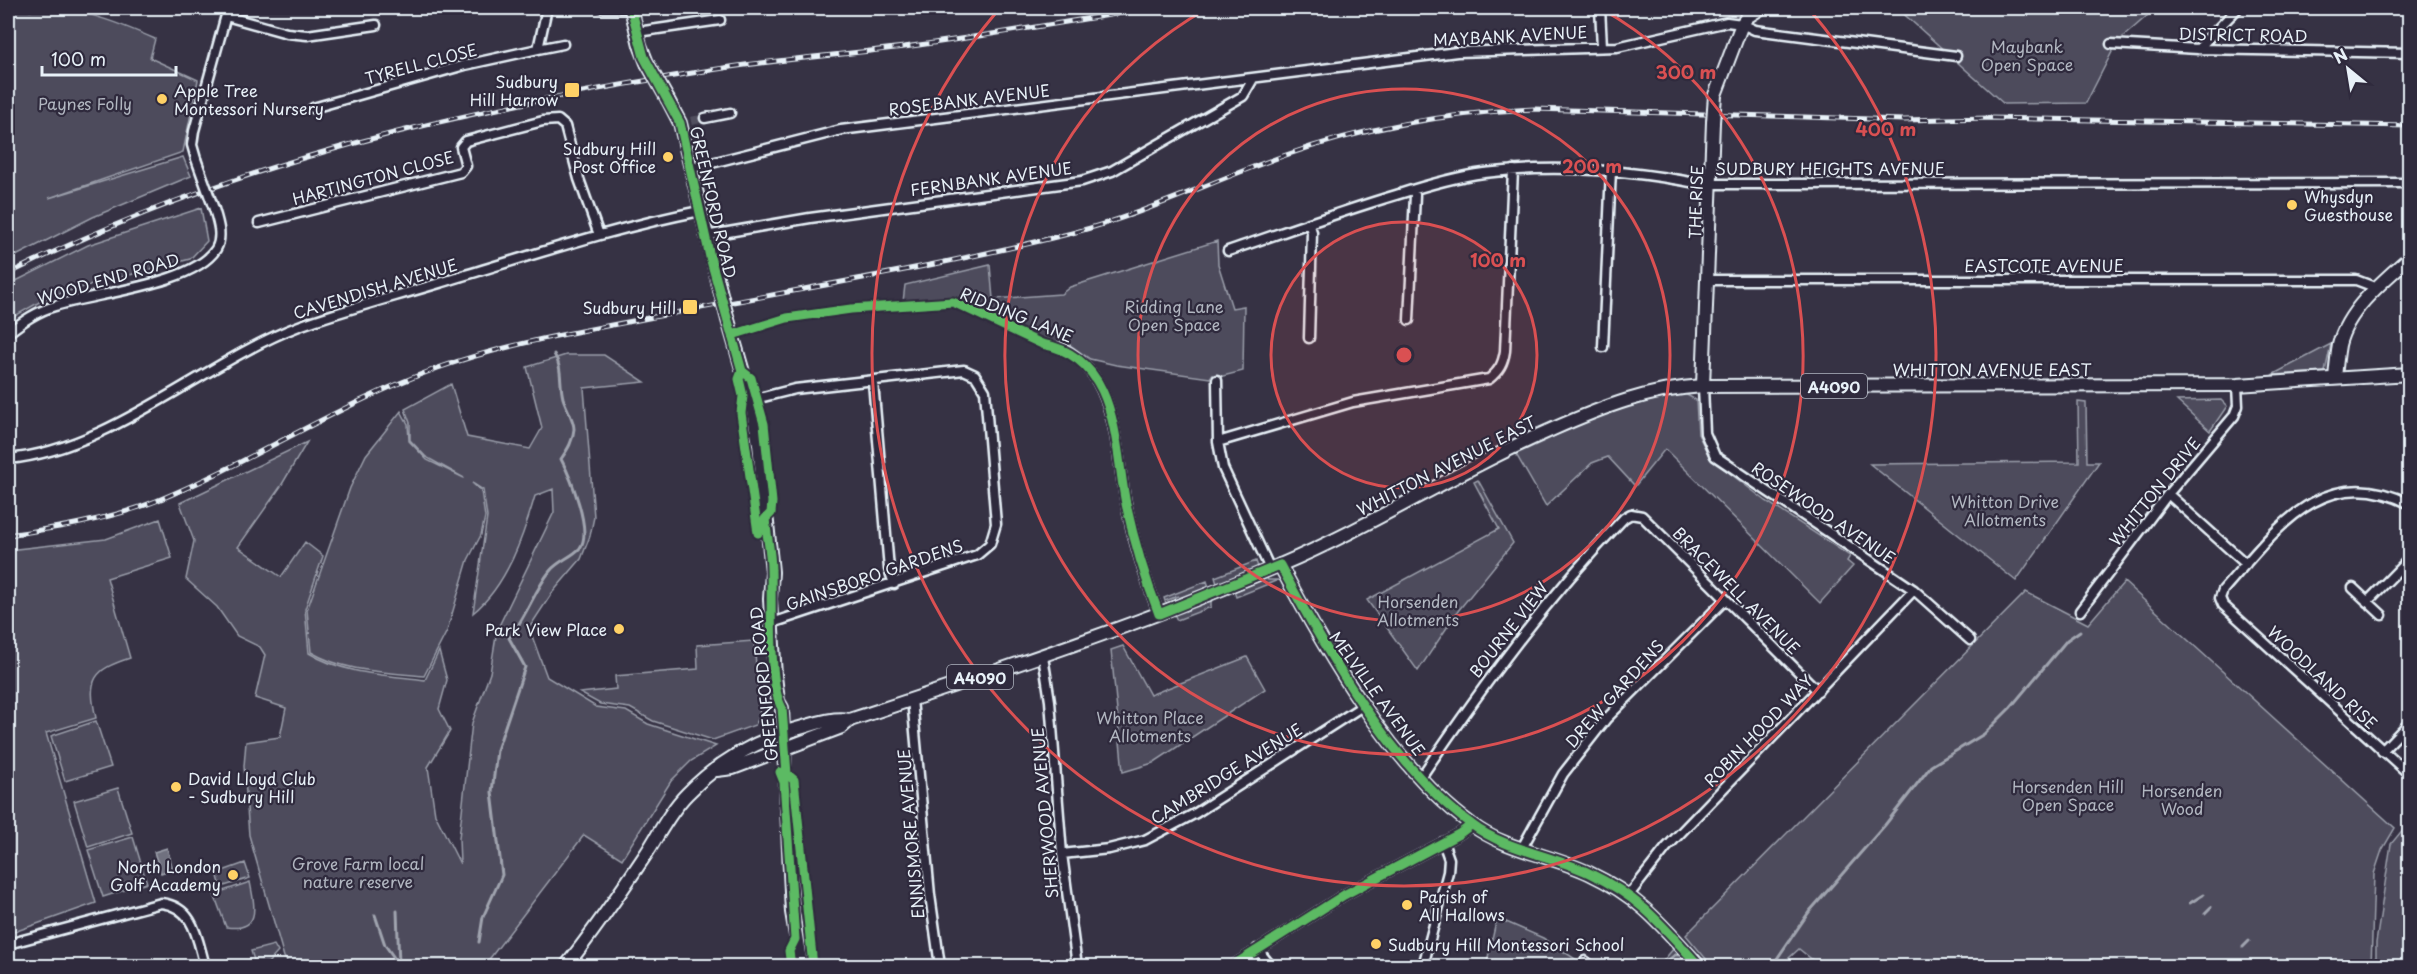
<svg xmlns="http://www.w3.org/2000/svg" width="2417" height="974" viewBox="0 0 2417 974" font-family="'Playpen Sans',sans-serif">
<rect width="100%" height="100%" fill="#363244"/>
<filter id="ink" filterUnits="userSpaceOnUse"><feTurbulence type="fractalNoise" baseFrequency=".0167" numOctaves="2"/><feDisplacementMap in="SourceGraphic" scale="12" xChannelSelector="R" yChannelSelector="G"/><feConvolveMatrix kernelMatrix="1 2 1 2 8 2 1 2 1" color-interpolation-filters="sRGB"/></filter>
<g filter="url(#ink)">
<path fill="#4d4b5c" stroke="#9a9eaa" stroke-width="1.5" d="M8 8H23L30 11C64 0 123 25 155 39L150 58 198 80 183 152 49 198 183 157 191 176 93 217 8 260Z
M1897 8H2156L2123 37 2112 52 2086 103 2004 104Z
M201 208 207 241 190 259 50 296 8 320V285L88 245Z
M1217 241 1218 264 1232 308 1244 306 1243 371 1223 376 1212 375 1210 378 1116 365 1090 359 1063 340 1052 343 956 299 903 302 905 285 990 265 993 299 1061 294 1070 287Z
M2331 344 2325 372 2272 375Z
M566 355H604L645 382 584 388 594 517 590 536 581 559 552 593 529 628 547 677 596 707 626 711 648 724 716 746 691 761 671 781 622 859 584 835 484 966H290L284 957 249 835 244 766 246 742 280 737 286 708 255 698 265 655 260 647 237 636 217 607 186 579 194 541 180 503 307 442 281 486 238 547 281 577 305 542 323 556 305 609 309 653C343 674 386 675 425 680L439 651 447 680 439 709 450 731 428 767 435 814 460 864 459 838 472 723 490 673 497 630 554 512 553 489 535 496C523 537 507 585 473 613L487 517 483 490 472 483 481 491 485 517 481 535 468 560 447 631 424 676C386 672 344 672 311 652L307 610 350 488 366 455 401 411 408 424 409 441 427 460 464 478 426 457 410 440V423L405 409 451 384 467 437 530 449 542 428 527 367Z
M1685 394 1696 400 1698 434 1710 458 1766 501 1850 556 1847 561 1853 566 1820 603 1665 449 1635 486 1608 457 1592 463 1546 506 1516 454C1566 432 1630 396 1685 394Z
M2221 400 2227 406 2210 431 2177 401Z
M2078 402 2086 403 2087 462H2099L2016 581 1870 464 2079 462Z
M1478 480 1513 543 1458 611 1418 671 1367 600 1499 529 1474 482Z
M160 519 172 558 107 578 130 658C93 670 87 679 96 718L46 733 96 903 14 932 8 914V550L106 539Z
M1256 561 1258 567 1256 569 1217 584 1215 577Z
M1266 577 1268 580H1278L1236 597 1234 591Z
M1207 581 1209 587 1180 599 1178 596 1165 601 1164 598Z
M2124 582 2395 828 2382 850 2374 874 2371 966H1820L1799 949 1780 966H1712L1686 935 2026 592 2088 624Z
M1211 599V607L1177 620 1174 614Z
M754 641 760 716 755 725 713 740 653 721 630 708 600 704 580 693 616 689 615 676 698 669 697 645Z
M1123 646 1150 695 1247 657 1265 689 1153 763 1123 772 1111 650Z
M96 721 111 767 65 781 51 736Z
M118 788 132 833 88 847 74 801Z
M2409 822V966H2376V943L2391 844Z
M133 837 147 883 103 897 88 850Z
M245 863 250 878 221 887 217 873Z
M250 882C255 907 261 932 226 927L214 894Z
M1497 918 1543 938 1586 966H1486Z
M274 945 278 952 268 963 256 966 251 951Z
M1674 948 1691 966H1659Z"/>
<path fill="#70717f" stroke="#a0a4af" stroke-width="1.5" d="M167 848 173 869 161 873 154 852Z"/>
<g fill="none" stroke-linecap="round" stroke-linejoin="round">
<path stroke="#a0a4af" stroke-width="3" d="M2190 903 2203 895
M397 911 399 965
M2205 913 2211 907
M375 915 385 945 400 966
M479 942 483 917 502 875 492 792 497 750 525 667 509 638C526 618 534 591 550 571 558 561 572 557 580 548 593 531 570 476 561 459 568 449 573 441 574 429 574 419 566 408 563 398 559 383 563 368 554 354
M2243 947 2249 941
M1661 966 1675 955H1683
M1772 966 1809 912 1885 825 1931 766 1984 734 2010 708 2067 640 2080 631"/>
<path stroke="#514f5f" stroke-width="8" stroke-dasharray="8 4" stroke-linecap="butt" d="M691 121 705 118"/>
<defs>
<path id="street" d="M603 8H628
M1471 8H1475
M1600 8 1602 47
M226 16 287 33 307 35 376 25
M637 32 720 20
M2111 44 2198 49 2410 53
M538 49 563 44
M2198 49 2238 8
M313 108 465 65 538 49 547 8
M705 118 730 113
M196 159 192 145 194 131 228 8
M692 168 841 130 1457 52 1617 47 1727 22 1742 24 1755 30 1956 56
M259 223 461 172 466 166 461 147 466 141 543 121 558 120 565 126 579 179 599 235
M705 236 810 218 1082 181 1112 171 1243 96 1253 79
M1228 251C1284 232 1339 212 1396 195 1424 186 1454 177 1484 173 1557 164 1629 170 1701 184L2410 183
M1709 280H2356L2377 288
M1409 320 1415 195 1413 190
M8 333C22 322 37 311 55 306 95 293 193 285 216 249 223 237 218 222 214 209
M1309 338 1312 232 1309 223
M1603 347 1611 170
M1062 348C1118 376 1115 450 1126 503 1133 541 1145 578 1159 614
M1217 380 1218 442 1223 468 1270 569
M873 382 889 569 894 584
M1703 386 1705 433 1715 456 1914 590 1970 640
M751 400 795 389 964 370 975 375 985 391 996 524 990 544 977 555 772 623
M1218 442 1353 402 1489 379C1499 371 1503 364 1505 351L1513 170
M8 459C110 450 204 362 299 326 351 307 406 294 459 277 539 253 618 227 700 211
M2168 494 2246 564
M2410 504C2322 459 2274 533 2223 590L2220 598 2223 605 2410 775
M2353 588 2382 615
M2367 602 2410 558
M2080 611 2168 494 2234 416 2238 406 2237 385
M1043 656 1050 701 1062 854 1077 966
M912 699 930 895 940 966
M2382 751 2410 722
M1421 777C1484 684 1546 599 1624 518L1631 514 1642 516 1818 691
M1522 848 1563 774 1606 719 1725 600
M1062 854 1109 849 1145 840 1196 813 1364 705
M1629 895 1666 848 1914 590
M8 944 161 903C195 907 197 939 205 966
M1257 949 1271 966
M1585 961 1591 966
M1232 966 1344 895 1459 834 1471 825
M1423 966 1448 872 1449 859 1443 842"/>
<path id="secondary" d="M1715 95 1742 24 1747 17 1761 8
M2335 378C2336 367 2337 356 2339 345 2347 310 2384 280 2410 257
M1703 386 1713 122
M1280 565C1325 650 1392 767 1471 824 1505 850 1551 855 1589 873 1640 897 1662 925 1699 966"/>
<path id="primary" d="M631 8 640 45 647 63
M668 100 680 123 720 290
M728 320 751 400 759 444 772 572 770 599 775 676 778 701 782 708 792 912 801 966
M717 770 733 768 842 727 850 720
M566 966C594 931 620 893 646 854 659 834 670 811 687 794 717 763 755 741 796 729 814 724 832 717 850 720 995 672 1139 625 1280 565 1374 525 1460 469 1553 429 1603 407 1649 389 1703 386L2237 385 2410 374"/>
</defs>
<use href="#street" stroke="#e8f1f8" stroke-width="13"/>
<use href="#secondary" stroke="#e8f1f8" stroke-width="16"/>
<use href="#primary" stroke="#e8f1f8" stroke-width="16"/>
<use href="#street" stroke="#2f2a3d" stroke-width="8"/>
<use href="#secondary" stroke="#2f2a3d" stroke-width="12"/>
<use href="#primary" stroke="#2f2a3d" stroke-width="12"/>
<defs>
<path id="rail" d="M8 274C238 159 471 107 724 68 789 58 854 54 919 45 997 34 1076 20 1154 8
M8 535C57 528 108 520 156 501 252 462 340 403 438 368 511 342 588 330 664 315 800 289 938 267 1072 233 1145 214 1212 181 1283 156 1365 127 1447 113 1534 109L1904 120 1989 118 2410 126"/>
</defs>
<use href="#rail" stroke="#e8f1f8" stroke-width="5"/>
<use href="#rail" stroke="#2f2a3d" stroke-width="3" stroke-dasharray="9" stroke-linecap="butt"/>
<defs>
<path id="street-bridge" d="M196 159 214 209"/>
<path id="secondary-bridge" d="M1713 122 1715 95"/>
<path id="primary-bridge" d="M647 63 668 100
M720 290 728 320"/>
</defs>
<use href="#street-bridge" stroke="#e8f1f8" stroke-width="13" stroke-linecap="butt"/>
<use href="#secondary-bridge" stroke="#e8f1f8" stroke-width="16" stroke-linecap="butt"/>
<use href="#primary-bridge" stroke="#e8f1f8" stroke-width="16" stroke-linecap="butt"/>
<use href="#street-bridge" stroke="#2f2a3d" stroke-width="8"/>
<use href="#secondary-bridge" stroke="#2f2a3d" stroke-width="12"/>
<use href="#primary-bridge" stroke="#2f2a3d" stroke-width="12"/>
<defs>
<path id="cycleway" d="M631 8 644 57 680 123 710 257 742 371 751 378 764 424 772 502 771 513 765 519C767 536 771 553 771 570 772 600 768 685 782 708L787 774 794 780 813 966
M732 335 787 318 851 309 953 302 1042 344C1119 358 1114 443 1126 504 1134 541 1145 578 1159 614L1280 565C1325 650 1392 767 1471 824 1505 850 1551 855 1589 873 1640 897 1662 925 1699 966
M742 371 739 379 743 396 741 413 758 533
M780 772 784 782 795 939 789 951 791 966
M1232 966 1344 895 1459 834 1471 825"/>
</defs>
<use href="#cycleway" stroke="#2f2a3d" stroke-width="13"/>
<use href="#cycleway" stroke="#5cba63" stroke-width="9"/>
</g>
</g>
<circle cx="1404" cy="355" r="133" fill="#da5052" fill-opacity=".12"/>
<g fill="none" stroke="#da5052" stroke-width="3">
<circle cx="1404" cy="355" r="133"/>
<circle cx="1404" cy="355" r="266"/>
<path d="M1600 8A399 399 0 1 1 1208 8"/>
<path d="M1809 9A532 532 0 1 1 999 9"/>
</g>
<g fill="#ffd166" stroke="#2f2a3d" stroke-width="2">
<rect x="564" y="82" width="16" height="16" rx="3"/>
<circle cx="162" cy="99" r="6"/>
<circle cx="668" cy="157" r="6"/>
<circle cx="2292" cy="205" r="6"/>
<rect x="682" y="299" width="16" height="16" rx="3"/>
<circle cx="619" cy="629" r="6"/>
<circle cx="176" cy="787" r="6"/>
<circle cx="233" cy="875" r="6"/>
<circle cx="1407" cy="905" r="6"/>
<circle cx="1376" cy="944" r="6"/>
</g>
<g text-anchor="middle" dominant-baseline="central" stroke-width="4.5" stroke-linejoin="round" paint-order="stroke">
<g fill="#2f2a3d" stroke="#b0b5c0" stroke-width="1.5">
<rect x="1801" y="374" width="66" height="24" rx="4.5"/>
<rect x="947" y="665" width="66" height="24" rx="4.5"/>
</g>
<g font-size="15" font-weight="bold" fill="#e8f1f8">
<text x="1834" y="386">A4090</text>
<text x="980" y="677">A4090</text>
</g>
<g font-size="16" fill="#e8f1f8" stroke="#2f2a3d">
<text transform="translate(2243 34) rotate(1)">DISTRICT ROAD</text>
<text transform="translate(1510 35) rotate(-3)">MAYBANK AVENUE</text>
<text transform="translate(421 63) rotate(-15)">TYRELL CLOSE</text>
<text transform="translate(969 99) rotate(-7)">ROSEBANK AVENUE</text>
<text x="1830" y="168">SUDBURY HEIGHTS AVENUE</text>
<text transform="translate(373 177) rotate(-15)">HARTINGTON CLOSE</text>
<text transform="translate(991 178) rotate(-8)">FERNBANK AVENUE</text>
<text transform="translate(714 202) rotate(77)">GREENFORD ROAD</text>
<text transform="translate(1695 202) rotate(-88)">THE RISE</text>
<text x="2044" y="265">EASTCOTE AVENUE</text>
<text transform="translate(108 278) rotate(-16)">WOOD END ROAD</text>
<text transform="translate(375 288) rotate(-17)">CAVENDISH AVENUE</text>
<text transform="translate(1017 314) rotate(22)">RIDDING LANE</text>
<text x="1992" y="369">WHITTON AVENUE EAST</text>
<text transform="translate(1446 465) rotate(-27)">WHITTON AVENUE EAST</text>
<text transform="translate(2154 491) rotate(-51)">WHITTON DRIVE</text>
<text transform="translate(1824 512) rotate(34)">ROSEWOOD AVENUE</text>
<text transform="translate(874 574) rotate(-19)">GAINSBORO GARDENS</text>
<text transform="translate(1737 590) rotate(45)">BRACEWELL AVENUE</text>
<text transform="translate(1508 629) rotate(-52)">BOURNE VIEW</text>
<text transform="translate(2323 677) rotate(43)">WOODLAND RISE</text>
<text transform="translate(763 684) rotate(-96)">GREENFORD ROAD</text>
<text transform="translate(1378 693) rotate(54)">MELVILLE AVENUE</text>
<text transform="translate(1614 693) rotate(-48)">DREW GARDENS</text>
<text transform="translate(1758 730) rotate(-46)">ROBIN HOOD WAY</text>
<text transform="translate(1226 773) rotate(-32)">CAMBRIDGE AVENUE</text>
<text transform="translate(1044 813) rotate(-95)">SHERWOOD AVENUE</text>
<text transform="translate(910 834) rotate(-95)">ENNISMORE AVENUE</text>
</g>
<g font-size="16" fill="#b2b7c1" stroke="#2f2a3d">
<text x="2027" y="46">Maybank<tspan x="2027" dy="18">Open Space</tspan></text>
<text x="85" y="103">Paynes Folly</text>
<text x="1174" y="306">Ridding Lane<tspan x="1174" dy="18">Open Space</tspan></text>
<text x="2005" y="501">Whitton Drive<tspan x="2005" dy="18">Allotments</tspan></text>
<text x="1418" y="601">Horsenden<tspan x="1418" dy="18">Allotments</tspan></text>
<text x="1150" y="717">Whitton Place<tspan x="1150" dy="18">Allotments</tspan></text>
<text x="2068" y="786">Horsenden Hill<tspan x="2068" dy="18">Open Space</tspan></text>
<text x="2182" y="790">Horsenden<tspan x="2182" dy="18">Wood</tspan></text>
<text x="358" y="863">Grove Farm local<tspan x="358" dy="18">nature reserve</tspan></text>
</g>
<g font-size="16" fill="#e8f1f8" stroke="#2f2a3d" text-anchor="end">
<text x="558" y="81">Sudbury<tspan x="558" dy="18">Hill Harrow</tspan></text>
<text x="174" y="90" text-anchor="start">Apple Tree<tspan x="174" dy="18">Montessori Nursery</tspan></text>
<text x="656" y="148">Sudbury Hill<tspan x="656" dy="18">Post Office</tspan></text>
<text x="2304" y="196" text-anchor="start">Whysdyn<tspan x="2304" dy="18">Guesthouse</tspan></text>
<text x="676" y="307">Sudbury Hill</text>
<text x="607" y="629">Park View Place</text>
<text x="188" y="778" text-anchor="start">David Lloyd Club<tspan x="188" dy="18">- Sudbury Hill</tspan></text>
<text x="221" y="866">North London<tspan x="221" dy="18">Golf Academy</tspan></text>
<text x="1419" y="896" text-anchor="start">Parish of<tspan x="1419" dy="18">All Hallows</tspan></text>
<text x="1388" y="944" text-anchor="start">Sudbury Hill Montessori School</text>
</g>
</g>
<circle cx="1404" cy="355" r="9" fill="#da5052" stroke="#2f2a3d" stroke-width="3"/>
<g font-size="18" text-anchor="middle" font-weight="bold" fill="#da5052" stroke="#2f2a3d" stroke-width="4.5" stroke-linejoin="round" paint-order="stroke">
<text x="1686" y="79">300 m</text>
<text x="1886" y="136">400 m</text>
<text x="1592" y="173">200 m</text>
<text x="1498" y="267">100 m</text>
</g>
<rect width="2417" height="974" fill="none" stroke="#2f2a3d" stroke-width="30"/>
<rect x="15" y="15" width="2387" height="944" fill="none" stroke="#e8f1f8" stroke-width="2" filter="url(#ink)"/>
<g transform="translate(2348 69) rotate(330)" stroke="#2f2a3d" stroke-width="4.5" paint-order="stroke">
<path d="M0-4.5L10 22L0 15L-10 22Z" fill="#e8f1f8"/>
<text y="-9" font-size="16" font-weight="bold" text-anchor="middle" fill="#e8f1f8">N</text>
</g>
<path d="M42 66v9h134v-9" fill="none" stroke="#e8f1f8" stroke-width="3"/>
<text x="51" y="66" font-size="18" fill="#e8f1f8" stroke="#2f2a3d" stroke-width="4.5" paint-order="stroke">100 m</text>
</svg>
